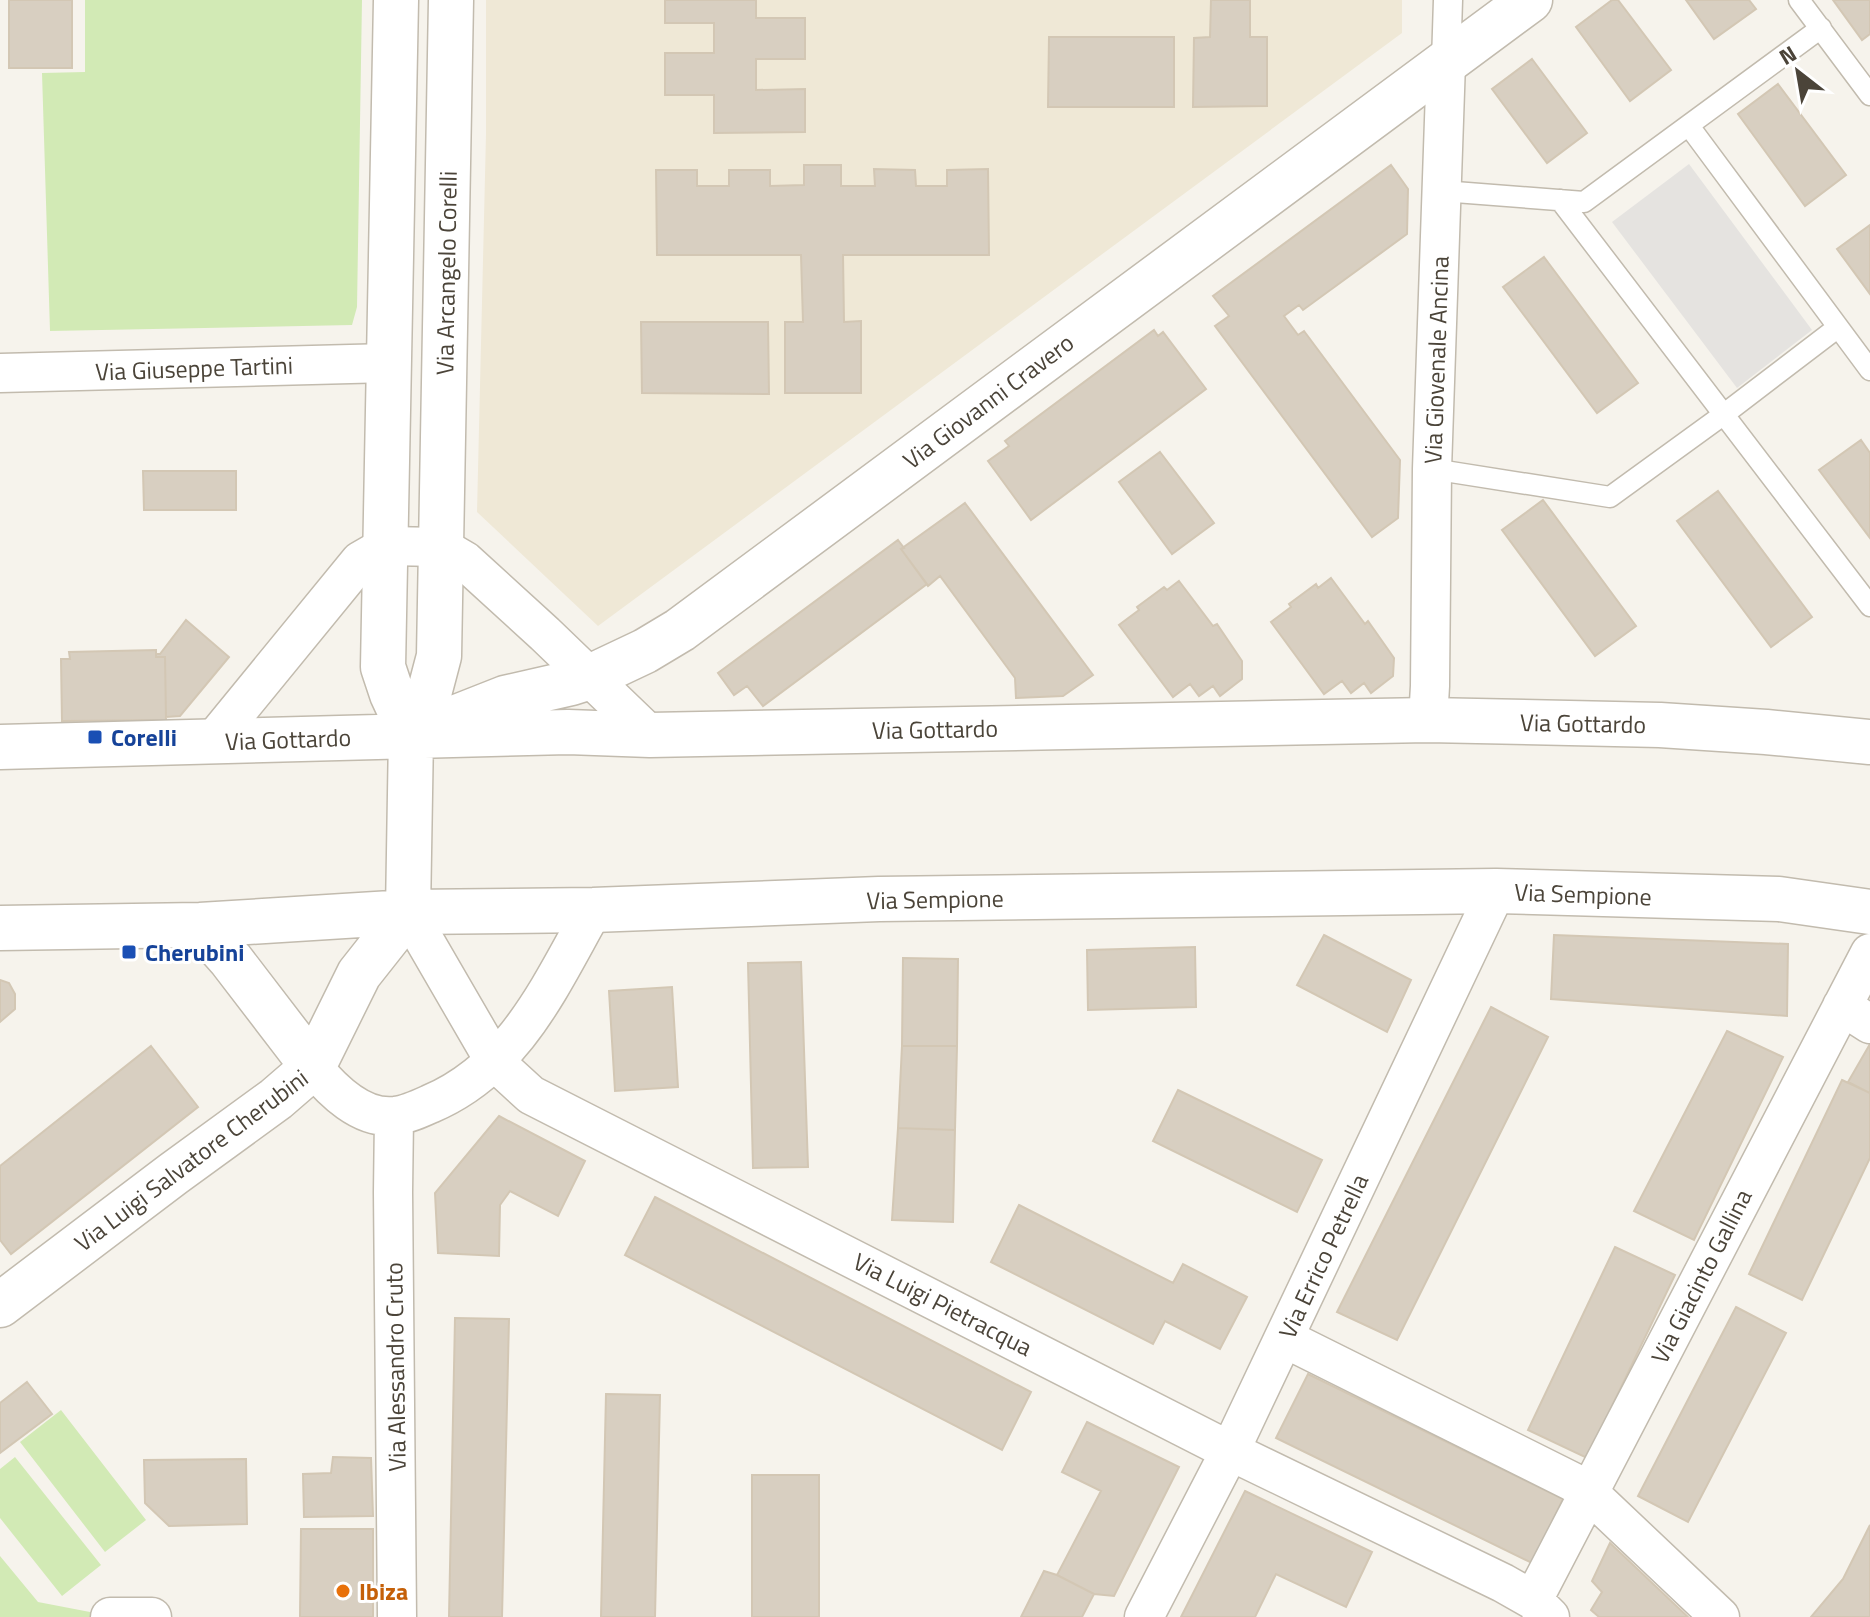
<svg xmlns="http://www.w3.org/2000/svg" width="1870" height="1617" viewBox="0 0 1870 1617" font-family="'Titillium Web',sans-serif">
<rect width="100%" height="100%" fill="#f6f3ec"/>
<path fill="#efe8d6" d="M486 0H1402V33L598 626 477 512 486 134Z"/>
<path fill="#d2eab5" d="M85 0H362L357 307 352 325 50 331 42 73 85 72Z
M61 1410 146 1520 105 1552 20 1442Z
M15 1457 101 1565 62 1596 0 1518V1469Z
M0 1556 38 1602 116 1617H0Z"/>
<path fill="#e5e3e0" d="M1689 164 1812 330 1737 388 1612 222Z"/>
<path fill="#d8cfc1" stroke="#d3c7b4" stroke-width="2" d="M9 0H72V68H9Z
M665 0H756V18H805V59H756V90L805 89V132L714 133V95H665V53H714V23H665Z
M1211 0H1250V37H1267V106L1193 107 1194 38 1210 37Z
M1612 0H1618L1671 70 1630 101 1576 27Z
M1686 0H1749L1756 9 1714 39Z
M1833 0H1870V34L1862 40Z
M1049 37H1174V107H1048Z
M1532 59 1587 133 1547 163 1492 89Z
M1778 84 1846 175 1805 206 1738 114Z
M804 165H841V186H875L874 169 915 170 916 186H947V170L988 169 989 255H843L844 322 861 321V393H785V322H803L801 255H657L656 170H697V186H729V170H770V186L804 185Z
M1391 165 1408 189 1407 234 1303 310 1299 305 1284 316 1298 335 1304 331 1400 460 1398 518 1372 537 1215 326 1229 316 1213 296Z
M1870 225V294L1837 249Z
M1544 257 1638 383 1597 413 1503 287Z
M641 322H768L769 394 642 393Z
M1154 330 1158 336 1163 332 1206 389 1031 520 988 461 1009 446 1005 441Z
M1861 440 1870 453V538L1819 470Z
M1160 452 1214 523 1172 554 1119 482Z
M143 471H236V510H144Z
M1718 491 1812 617 1771 647 1677 521Z
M1543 500 1636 626 1595 656 1502 530Z
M965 503 1093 675 1063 696 1016 698 1015 678 940 576 928 586 901 549Z
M898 540 904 548 901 549 927 584 763 706 747 686 734 695 718 673Z
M1331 578 1365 624 1368 621 1394 658 1393 676 1371 693 1364 683 1351 693 1342 681 1324 694 1271 622 1291 607 1289 604 1316 584 1318 588Z
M1179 581 1213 626 1217 624 1242 661V679L1220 696 1213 686 1199 696 1190 684 1173 697 1119 625 1139 610 1137 607 1164 587 1167 590Z
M186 620 229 657 180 716 166 717 165 657H156V654H160Z
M156 650V657H165L166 720 62 721 61 659H70L69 652Z
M1324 935 1411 980 1387 1032 1297 985Z
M1554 935 1788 944 1787 1016 1551 999Z
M1195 947 1196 1007 1088 1010 1087 950Z
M903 958 958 959 957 1046H902Z
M801 962 808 1167 753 1168 748 963Z
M0 980 9 983 15 994V1009L0 1022Z
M672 987 678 1087 615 1091 609 991Z
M1491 1007 1548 1037 1397 1340 1337 1312Z
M1727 1031 1783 1057 1694 1240 1634 1211Z
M1870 1044V1093L1848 1082Z
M151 1046 198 1107 11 1254 0 1240V1166Z
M902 1046H957L955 1130 898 1128Z
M1842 1080 1870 1093V1158L1802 1300 1749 1274Z
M1178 1090 1322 1160 1297 1212 1153 1141Z
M499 1116 585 1161 558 1216 510 1191 500 1205 499 1256 438 1253 435 1193Z
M898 1128 955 1130 953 1222 892 1220Z
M655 1197 1031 1392 1002 1450 625 1255Z
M1019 1205 1173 1283 1183 1264 1247 1297 1220 1349 1165 1321 1153 1344 991 1262Z
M1615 1247 1675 1275 1587 1458 1528 1430Z
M1736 1307 1786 1333 1688 1522 1638 1496Z
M455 1318 509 1319 502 1617H449Z
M1308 1374 1563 1499 1532 1563 1276 1438Z
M27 1382 52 1414 0 1453V1403Z
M606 1394 660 1395 655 1617H601Z
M1087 1422 1179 1467 1114 1596 1094 1594 1057 1575 1101 1491 1062 1472Z
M333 1457 371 1458 373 1516 304 1517 303 1474 331 1473Z
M246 1459 247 1524 169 1526 145 1503 144 1460Z
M752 1475H819V1617H752Z
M1245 1491 1372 1552 1346 1607 1276 1574 1255 1617H1181Z
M1870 1525V1617H1811L1843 1579Z
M301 1529H373V1617H300Z
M1610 1543 1688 1617H1599L1591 1610 1602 1592 1592 1581Z
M1044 1571 1057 1575 1094 1594 1082 1617H1021Z"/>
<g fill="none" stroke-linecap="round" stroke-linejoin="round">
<defs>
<path id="service" d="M1799 0 1870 95
M1689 126 1870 370
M1442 191 1584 202 1821 28
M1560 200 1870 606
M1432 469 1610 497 1723 415 1837 328"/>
<path id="pedestrian" d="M1446 62 1448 0"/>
<path id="minor" d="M0 373 389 363
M1428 720 1430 686 1432 469 1446 62
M212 742 360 561 386 546 441 547 465 561 545 634 650 735
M408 912 495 1062 531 1095 1230 1451 1503 1583 1533 1600 1550 1617
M1842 1006 1870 1024
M313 1067C332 1090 361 1120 395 1116 406 1115 419 1109 430 1104 515 1068 550 986 593 910
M394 1117 393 1192 397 1617
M1284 1338 1573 1482 1589 1493 1720 1617
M1533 1600 1870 953
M110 1617H152
M1144 1617 1230 1451 1496 891"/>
<path id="tertiary" d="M396 0 383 667 392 694 411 735
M439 724 505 698 571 683 590 677 645 651 680 630 1530 0
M0 747 568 732 650 735 1428 720 1660 725 1766 732 1870 742
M408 912 411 735 429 694 439 656 451 0
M200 925 231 960 313 1067
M0 928 200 925 408 912 593 910 879 899 1496 891 1779 899 1870 912
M0 1305 173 1174 276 1099 313 1067 359 974 408 912"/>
</defs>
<use href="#service" stroke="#c2bbae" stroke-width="23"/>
<use href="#pedestrian" stroke="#c2bbae" stroke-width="31"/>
<use href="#minor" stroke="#c2bbae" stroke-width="41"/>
<use href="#tertiary" stroke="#c2bbae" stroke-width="47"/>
<use href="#service" stroke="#fff" stroke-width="20"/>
<use href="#pedestrian" stroke="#fff" stroke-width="28"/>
<use href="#minor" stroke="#fff" stroke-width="38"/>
<use href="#tertiary" stroke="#fff" stroke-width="44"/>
</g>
<g fill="#1a4fb4" stroke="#fff" stroke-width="3">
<rect x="87" y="729" width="16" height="16" rx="4"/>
<rect x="121" y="944" width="16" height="16" rx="4"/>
</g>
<circle fill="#e8710a" stroke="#fff" stroke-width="3" cx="343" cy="1591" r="8"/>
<g text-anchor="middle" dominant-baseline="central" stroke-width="6" stroke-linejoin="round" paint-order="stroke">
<g font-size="24" fill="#4b4439" stroke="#fff">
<text transform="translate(446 273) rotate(-89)">Via Arcangelo Corelli</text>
<text transform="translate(1436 360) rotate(-88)">Via Giovenale Ancina</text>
<text transform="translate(194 368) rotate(-2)">Via Giuseppe Tartini</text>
<text transform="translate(988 401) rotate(-37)">Via Giovanni Cravero</text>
<text transform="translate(1583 723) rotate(1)">Via Gottardo</text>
<text transform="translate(935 729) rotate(-1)">Via Gottardo</text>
<text transform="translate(288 739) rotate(-2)">Via Gottardo</text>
<text transform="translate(1583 894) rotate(2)">Via Sempione</text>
<text transform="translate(935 899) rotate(-1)">Via Sempione</text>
<text transform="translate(191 1160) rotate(-37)">Via Luigi Salvatore Cherubini</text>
<text transform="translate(1323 1256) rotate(-65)">Via Errico Petrella</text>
<text transform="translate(1701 1276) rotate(-63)">Via Giacinto Gallina</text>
<text transform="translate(943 1304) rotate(27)">Via Luigi Pietracqua</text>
<text transform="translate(395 1367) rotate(-91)">Via Alessandro Cruto</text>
</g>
<g font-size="24" font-weight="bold" fill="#164399" stroke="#fff" text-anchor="start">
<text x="111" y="737">Corelli</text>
<text x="145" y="952">Cherubini</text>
</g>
<g font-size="24" font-weight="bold" fill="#c56008" stroke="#fff" text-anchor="start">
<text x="359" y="1591">Ibiza</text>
</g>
</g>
<g transform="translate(1798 72) rotate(329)" stroke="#ffffff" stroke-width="6" paint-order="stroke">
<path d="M0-6L14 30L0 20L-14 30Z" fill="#4b4439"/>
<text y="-12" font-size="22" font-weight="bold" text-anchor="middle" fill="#4b4439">N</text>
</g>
</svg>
